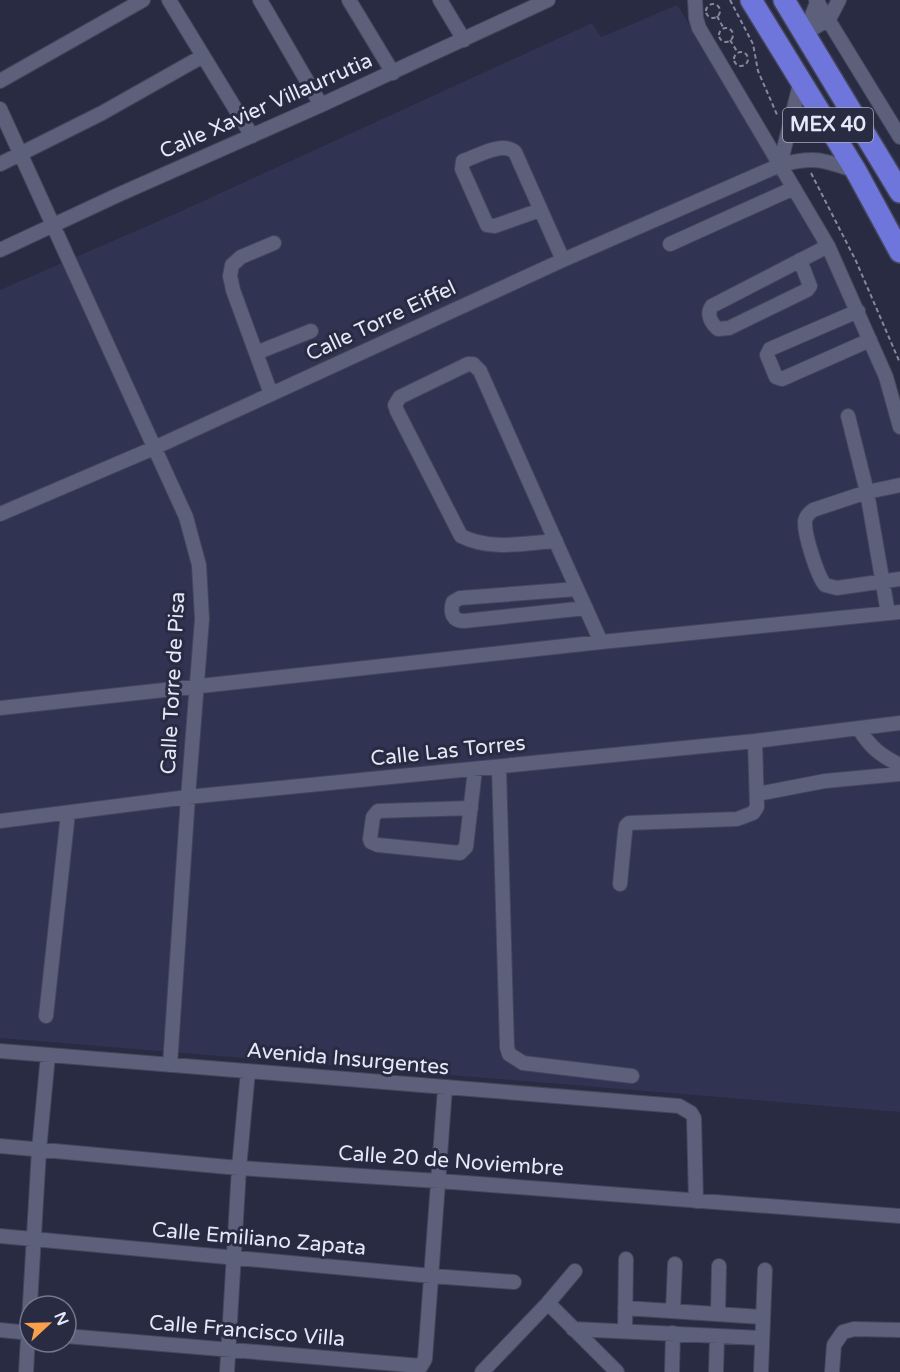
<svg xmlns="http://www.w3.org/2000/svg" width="900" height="1372" viewBox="0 0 900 1372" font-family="'Varela Round',sans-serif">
<rect width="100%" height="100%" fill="#282b42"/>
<path fill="#303351" d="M677 5 784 172 841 268 900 415V1112L0 1038V290L177 213 592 23 601 37Z"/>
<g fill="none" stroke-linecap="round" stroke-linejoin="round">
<defs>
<path id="minor" d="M169 0 252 136
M260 0 321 105
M349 0 393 73
M440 0 464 40
M695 0 696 18 699 28 828 246 886 377 900 427
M816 0 900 137
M805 33 829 19 839 0
M805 33 818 0
M0 81 143 0
M0 109 186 517 199 565 202 619 188 797 170 1065
M0 164 102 113 203 56
M780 165 801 80
M540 210 495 226 487 225 462 169 463 161C478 156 502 141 515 152L563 260
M670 244 794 188
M0 250 120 194 321 105 548 0
M800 260 810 286 807 290 729 328 718 329C711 323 706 314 712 306L828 246
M858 311 770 349 767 355 776 377 782 379 870 340
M256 353 311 331
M271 394 233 290 230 276 232 265 241 257 274 243
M848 416 867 492 888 613
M900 485 867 492 813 510C809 513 806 516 805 521 804 534 817 575 825 585L837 588 900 579
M0 514 154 448 563 260 780 165C815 156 823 160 856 171
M556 541C524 543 491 551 461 536L397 411 395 405 400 397 468 364H473L480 371C520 461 560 552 601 642
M577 589 460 598 453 602C450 612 452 621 464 621L586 608
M0 708 601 642 900 612
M859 729C870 747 881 756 900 765
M499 768 507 1047 509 1054 523 1063 632 1076
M757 794 825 781 900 774
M471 808 378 811 373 817 370 839 371 842 378 845 460 853 466 847 475 770
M0 821 188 797 755 741 900 723
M620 884 625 832 626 826 629 823 737 819 753 813 757 807 755 741
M46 1016 68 813
M0 1051 679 1106 691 1113 694 1118 696 1201
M0 1146 239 1168 439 1181 900 1216
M0 1236 432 1276 514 1282
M548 1303 617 1372
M625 1308 762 1317
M673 1311 675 1264
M718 1313 719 1266
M573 1329 761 1338
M0 1330 30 1333
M625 1331 626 1259
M66 1336 421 1366 425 1359 445 1088
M26 1372 39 1150 48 1055
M227 1372 239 1168 248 1071
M482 1372 548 1303 575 1271
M672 1372 673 1333
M716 1372 717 1336
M761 1372 765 1270
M832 1372 834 1345 843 1332 854 1329 900 1330"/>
<path id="highway" d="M751 0 856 171 900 252
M784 0 900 192"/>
</defs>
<use href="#minor" stroke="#44465a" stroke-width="16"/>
<use href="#highway" stroke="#44465a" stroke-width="24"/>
<path stroke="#86899c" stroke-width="2" stroke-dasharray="4.5 3" stroke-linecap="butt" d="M730 0 753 44 758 71 778 117
M706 11a7 7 0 1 1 14 0a7 7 0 1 1-14 0Z
M717 16 724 29
M719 35a7 7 0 1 1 14 0a7 7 0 1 1-14 0Z
M730 40 738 53
M734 59a7 7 0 1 1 14 0a7 7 0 1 1-14 0Z
M811 173 856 261 900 363"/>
<use href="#minor" stroke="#5c607a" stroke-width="14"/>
<use href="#highway" stroke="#6f76db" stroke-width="21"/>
</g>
<g text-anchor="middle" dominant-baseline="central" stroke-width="6" stroke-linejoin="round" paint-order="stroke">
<rect fill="#282b42" stroke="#acafc1" stroke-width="1.5" x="783" y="108" width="90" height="34" rx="4.5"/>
<g font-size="20" font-weight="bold" fill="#e5e8f7">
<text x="828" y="125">MEX 40</text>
</g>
<g font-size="21" fill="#e5e8f7" stroke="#282b42">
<text transform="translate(266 106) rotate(-24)">Calle Xavier Villaurrutia</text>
<text transform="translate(381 321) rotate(-25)">Calle Torre Eiffel</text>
<text transform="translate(173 683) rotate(-87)">Calle Torre de Pisa</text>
<text transform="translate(448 751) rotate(-6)">Calle Las Torres</text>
<text transform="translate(348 1059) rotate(5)">Avenida Insurgentes</text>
<text transform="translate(451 1161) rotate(4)">Calle 20 de Noviembre</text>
<text transform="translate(259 1239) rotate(5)">Calle Emiliano Zapata</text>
<text transform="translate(247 1331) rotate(5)">Calle Francisco Villa</text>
</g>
</g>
<g transform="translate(48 1324) rotate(68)"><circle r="28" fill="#282b42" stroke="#74778a" stroke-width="1.5"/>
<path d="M0-4.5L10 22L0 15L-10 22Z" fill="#f8a04b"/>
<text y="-9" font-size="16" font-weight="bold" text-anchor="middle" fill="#e5e8f7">N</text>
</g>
</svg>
